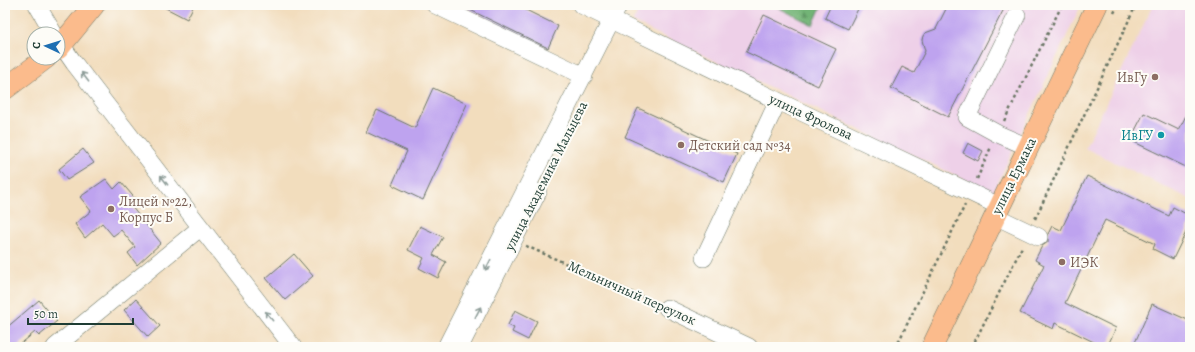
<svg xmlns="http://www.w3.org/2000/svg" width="1195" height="352" viewBox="0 0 1195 352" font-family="Alegreya,serif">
<defs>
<pattern id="forest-firs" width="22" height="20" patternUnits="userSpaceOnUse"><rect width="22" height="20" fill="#72b476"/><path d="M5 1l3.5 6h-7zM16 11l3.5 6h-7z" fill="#5d9462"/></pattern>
</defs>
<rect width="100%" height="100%" fill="#fdfcf7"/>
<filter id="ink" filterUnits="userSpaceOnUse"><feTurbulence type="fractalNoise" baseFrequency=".025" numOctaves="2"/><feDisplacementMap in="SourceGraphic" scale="8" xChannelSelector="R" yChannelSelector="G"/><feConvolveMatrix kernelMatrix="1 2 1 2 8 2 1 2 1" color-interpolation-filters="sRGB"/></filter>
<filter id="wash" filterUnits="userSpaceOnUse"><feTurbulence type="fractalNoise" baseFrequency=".012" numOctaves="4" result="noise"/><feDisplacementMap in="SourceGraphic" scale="16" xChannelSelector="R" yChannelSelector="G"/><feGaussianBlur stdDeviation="0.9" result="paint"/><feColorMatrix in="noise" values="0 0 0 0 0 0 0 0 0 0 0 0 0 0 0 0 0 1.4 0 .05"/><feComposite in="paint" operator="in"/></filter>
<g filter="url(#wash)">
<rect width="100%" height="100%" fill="#f2ddbd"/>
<path fill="#eed0e8" d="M641 5H1081L993 193 633 22Z
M1153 5H1190V199L1085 148Z"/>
<path fill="url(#forest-firs)" stroke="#487855" d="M773 5H822L813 25Z"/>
<g id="blocks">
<path fill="#bea3ef" d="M160 5H194L187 19Z
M460 5H516L558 26 548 48Z
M831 5H860L848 29 825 18Z
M948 5H1006L948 117 891 88 902 67 914 73 925 51 922 40 923 36 925 33 936 29Z
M764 15 836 49 818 86 746 52Z
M433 88 467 104 423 200 392 185 407 151 366 132 377 110 415 128Z
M1190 107V169L1130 140 1144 113 1179 130Z
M638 108 737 154 724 182 625 137Z
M968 143 983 151 978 161 963 153Z
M83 149 94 163 67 180 59 169Z
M1087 176 1169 216 1173 207 1190 216V224L1173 259 1153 249 1155 244 1105 220 1065 303 1116 328 1107 347H1104L1055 323 1053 329 1020 313 1044 265 1035 260 1042 246 1048 242V234L1052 226 1061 230Z
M106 179 114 189 121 182 137 201 131 206 161 243 137 265 128 253 135 247 121 230 113 236 102 223 85 238 75 224 91 211 80 197Z
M420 226 443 237 433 255 446 262 438 278 419 268 424 258 408 250Z
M294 254 313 276 285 300 266 278Z
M136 299 160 326 148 337 124 310Z
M39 300 57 321 39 336 35 332 17 347H5V329Z
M1152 304 1190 321V347H1133Z
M515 310 537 321 528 340 512 332 514 328 508 325Z"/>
</g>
</g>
<g filter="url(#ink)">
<use href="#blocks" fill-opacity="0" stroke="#697564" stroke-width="1"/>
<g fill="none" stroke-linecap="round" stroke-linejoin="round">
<defs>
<path id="minor" d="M37 5 54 34
M435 5 584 76
M581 5 778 101 999 206
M1017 15 967 117 998 134 1028 147
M58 40 74 63 293 347
M995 216 1039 237
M704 258 778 101
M667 308 749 347
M55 347 200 228
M446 347 619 5
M460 347 538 192"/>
<path id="major" d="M58 49 94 5
M5 89 46 58
M932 347 1097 5"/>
</defs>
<use href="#minor" stroke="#697564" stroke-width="18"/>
<use href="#major" stroke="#697564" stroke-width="22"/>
<path stroke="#697564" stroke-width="2.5" stroke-dasharray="3 3" stroke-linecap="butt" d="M1114 13 1118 5
M1004 121 1062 5
M977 179 991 147
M1035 219 1136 5
M526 246 654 302
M896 347 965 205
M972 347 1023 245"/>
<use href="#minor" stroke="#fff" stroke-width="17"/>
<use href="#major" stroke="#fbbb8c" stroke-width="21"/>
</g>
<defs><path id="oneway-shaft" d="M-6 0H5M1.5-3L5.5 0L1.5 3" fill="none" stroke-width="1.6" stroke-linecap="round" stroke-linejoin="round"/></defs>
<g stroke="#8f9e9a">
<use href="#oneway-shaft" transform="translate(85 77) rotate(-127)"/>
<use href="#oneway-shaft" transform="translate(164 180) rotate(-127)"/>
<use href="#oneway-shaft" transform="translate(488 265) rotate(117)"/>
<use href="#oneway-shaft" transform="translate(478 312) rotate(-63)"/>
<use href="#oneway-shaft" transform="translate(269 316) rotate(-128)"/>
</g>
</g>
<g fill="#8d6e63" stroke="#fdfcf7" stroke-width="1.5">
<circle cx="1155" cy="77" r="4"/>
<circle cx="681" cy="145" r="4"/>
<circle cx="111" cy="209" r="4"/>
<circle cx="1062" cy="262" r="4"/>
</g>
<circle fill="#0f9aa8" stroke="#fdfcf7" stroke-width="1.5" cx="1161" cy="135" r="4"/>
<g text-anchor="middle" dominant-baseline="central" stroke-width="4" stroke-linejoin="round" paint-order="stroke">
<g font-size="14" fill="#785e54" stroke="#fdfcf7" text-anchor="start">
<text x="1147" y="77" text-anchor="end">ИвГу</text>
<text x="689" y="145">Детский сад №34</text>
<text x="119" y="201">Лицей №22,<tspan x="119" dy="16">Корпус Б</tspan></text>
<text x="1070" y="262">ИЭК</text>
</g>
<g font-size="14" fill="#1f3d34" stroke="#fdfcf7">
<text transform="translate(811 117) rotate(25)">улица Фролова</text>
<text transform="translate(546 176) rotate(-63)">улица Академика Мальцева</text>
<text transform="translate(1014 176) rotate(-64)">улица Ермака</text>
<text transform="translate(632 293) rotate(24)">Мельничный переулок</text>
</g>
<g font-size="14" fill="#0d838f" stroke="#fdfcf7" text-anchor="end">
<text x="1153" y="135">ИвГУ</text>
</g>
</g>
<rect width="1195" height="352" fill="none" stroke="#fdfcf7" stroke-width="20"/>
<g transform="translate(46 46) rotate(274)"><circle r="19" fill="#fdfcf7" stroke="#a4b0a9"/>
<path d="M0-3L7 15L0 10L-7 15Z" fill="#1f6fb2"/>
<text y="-6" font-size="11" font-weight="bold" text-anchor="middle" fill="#1f3d34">С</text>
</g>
<path d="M28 318v6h105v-6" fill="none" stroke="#1f3d34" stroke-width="2"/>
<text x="34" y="318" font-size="12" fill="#1f3d34" stroke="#fdfcf7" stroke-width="3" paint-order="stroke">50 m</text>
</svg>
